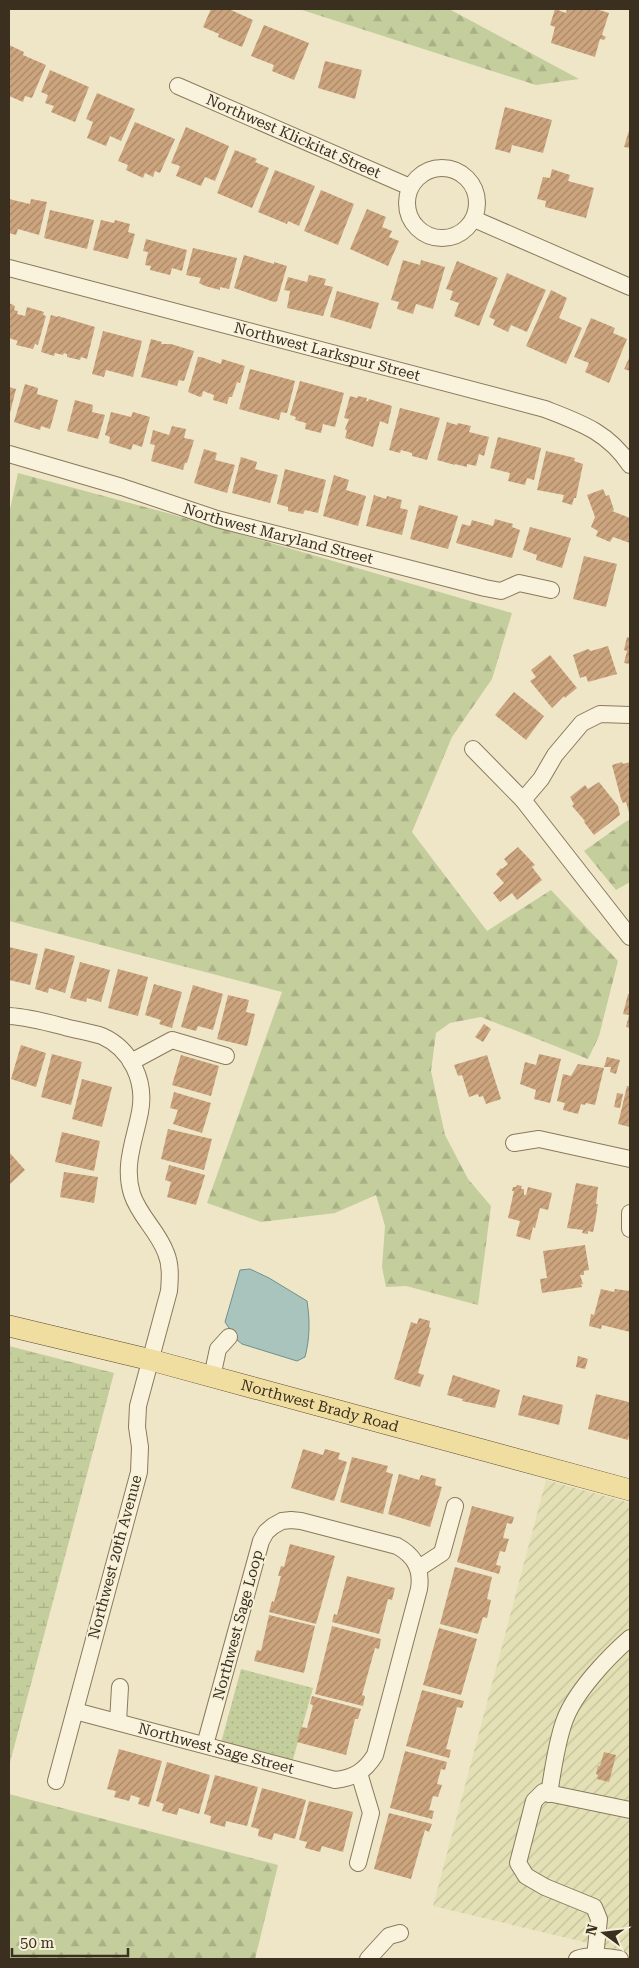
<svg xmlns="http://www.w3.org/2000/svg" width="639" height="1968" viewBox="0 0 639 1968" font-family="'Roboto Serif',serif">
<defs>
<pattern id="farmland-furrows" width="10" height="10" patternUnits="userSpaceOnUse" patternTransform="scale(1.25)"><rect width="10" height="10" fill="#e4e0b5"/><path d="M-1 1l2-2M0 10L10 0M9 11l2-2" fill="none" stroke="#c4c09b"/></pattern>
<pattern id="forest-firs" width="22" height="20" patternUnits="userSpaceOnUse" patternTransform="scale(1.25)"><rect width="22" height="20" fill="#c4cd9c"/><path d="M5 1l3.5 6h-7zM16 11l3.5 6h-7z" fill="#a9b086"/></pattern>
<pattern id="wetland-marsh" width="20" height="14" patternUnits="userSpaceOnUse" patternTransform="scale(1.25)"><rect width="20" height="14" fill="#c4cd9c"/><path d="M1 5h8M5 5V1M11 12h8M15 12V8" fill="none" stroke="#a9b086"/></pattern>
<pattern id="park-dots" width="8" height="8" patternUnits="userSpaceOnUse" patternTransform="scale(1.25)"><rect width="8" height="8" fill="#c4cd9c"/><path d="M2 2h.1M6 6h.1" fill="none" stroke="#a9b086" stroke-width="1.8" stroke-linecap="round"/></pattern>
<pattern id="building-hatch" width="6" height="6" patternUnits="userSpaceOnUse" patternTransform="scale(1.25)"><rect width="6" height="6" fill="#cca57e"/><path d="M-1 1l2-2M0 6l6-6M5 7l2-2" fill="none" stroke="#a78767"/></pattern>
</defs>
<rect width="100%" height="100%" fill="#efe6c8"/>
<path fill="url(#farmland-furrows)" d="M546 1480 630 1503V1953L433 1906Z"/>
<path fill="url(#forest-firs)" d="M299 9H449L579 79 536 85Z
M18 473 171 514 512 613 492 679 452 737 412 832 487 931 551 890 618 961 599 1036 588 1059 481 1017 450 1023 436 1033 431 1071 445 1135 468 1179 491 1206 478 1305 406 1286 386 1287 382 1267 385 1226 376 1195 335 1213 261 1222 207 1203 282 992 9 921V514Z
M630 820V882L616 890 584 851 625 822Z
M9 1794 278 1865 255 1959H9Z"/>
<path fill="url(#wetland-marsh)" d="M9 1346 114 1373 9 1766Z"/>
<path fill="url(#park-dots)" d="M241 1669 313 1688 292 1763 221 1743Z"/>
<path fill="#a9c3bd" stroke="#6f918c" d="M250 1269 269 1278 307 1301C310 1320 310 1338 305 1357L297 1361 242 1344 237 1340 225 1322 240 1270Z"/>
<path fill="url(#building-hatch)" d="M211 9H232L231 10 253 20 242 47 218 37 219 34 203 27Z
M555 9 566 13 567 9H596L609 13 602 35 606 37 604 40 600 39 595 57 551 43 555 27 550 25Z
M264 25 309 43 294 80 272 71 274 65 251 56Z
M9 45 24 52 23 55 46 65 32 98 25 96 23 102 9 96Z
M325 61 362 70 355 99 318 88Z
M50 70 89 87 75 122 51 112 54 106 45 103 48 95 41 92Z
M97 93 135 109 121 141 110 136 106 146 87 138 93 122 86 119Z
M505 107 552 120 543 153 512 145 510 153 495 149Z
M135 122 175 139 160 173 155 171 153 177 145 173 143 178 126 170 128 165 118 161Z
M186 127 229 146 215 181 205 177 201 186 176 176 180 166 171 163Z
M630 127V148L624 147Z
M235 150 257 159 255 162 269 168 252 208 217 193Z
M552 169 570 175 568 181 594 188 586 218 545 207 546 201 537 199 543 177 550 178Z
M275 170 315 186 299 226 288 221 287 224 258 212Z
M321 190 354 204 338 245 304 231Z
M9 199 30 204 31 199 47 202 39 235 18 229 16 235 9 233Z
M367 209 386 217 382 227 392 231 389 237 399 241 388 266 350 249Z
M50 210 94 220 87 249 44 238Z
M101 220 114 223 115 220 130 224 128 232 135 234 128 259 93 250Z
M146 239 187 250 182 271 172 268 170 275 150 270 151 266 145 265 148 252 143 251Z
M193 248 237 258 229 289 220 287V290L205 286 199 283 201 278 186 275Z
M244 255 274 264V262L287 266 277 301 274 302 234 288Z
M403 260 420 265 421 260 445 267 433 309 416 304 413 314 397 309 399 302 391 300Z
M457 261 498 278 479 326 454 316 459 303 450 300 453 291 446 289Z
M507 273 546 290 527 332 511 325 508 332 493 325 495 320 489 317Z
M309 275 326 279 324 285 333 287 323 316 287 308 290 291 284 290 288 277 307 282Z
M551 290 567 298 559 318 582 328 566 364 526 346Z
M337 291 379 303 371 329 330 317Z
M9 303 15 306 14 310 18 311 17 314 25 316 27 307 44 312 43 315 46 316 38 345 35 344 33 349 16 345 18 341 9 338Z
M51 315 58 317V316L95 327 87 359 81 357 80 360 67 357V354L64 353 63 355 55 353 54 356 41 352Z
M591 318 615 328 613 333 627 339 609 383 585 372 589 363 574 357Z
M103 331 142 341 133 377 106 370 104 377 92 374Z
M151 339 162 342 161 344H171L194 351 184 381 179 380 177 386 141 377Z
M630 356V371L624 369Z
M198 357H201L221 364 222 359 245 366 240 383 237 382 232 397H229L227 404 213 400 214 395 203 391 202 396 200 397 188 392Z
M250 369 295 381 287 413 281 412 279 420 239 409Z
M300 381 344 393 335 427 323 424 321 433 305 429 306 423 295 420 296 417 290 415Z
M25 384 38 388 37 394 58 400 50 429 41 426 40 430 14 422Z
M9 387 16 389 9 417Z
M350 396 357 398 358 396 367 398 366 401H368L369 399 392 406 388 424 380 421 373 447 345 438 347 431 345 429 349 419 344 418Z
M75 400 93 405 92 412 105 415 98 439 67 431Z
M400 408 440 418 427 460 412 456V453L401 450 400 453 389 450Z
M111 412 131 417 133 412 150 417 142 447 133 444 131 450 109 443 110 437 105 435Z
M447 422 457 425 458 423 471 426 469 432 489 437 484 456 479 454 476 466 467 464V467L455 464V465L437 460Z
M172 426 186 429 184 438 194 440 187 463H185L183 470 151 461 155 445 150 444 153 430 169 435Z
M498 437 541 448 534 480 527 478 525 485 508 481 510 473 490 468Z
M204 449 217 453 215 460 235 465 227 493 194 483Z
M546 451 575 458 574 461 583 464 576 498H574L572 505 562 502 564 495 537 490Z
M241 457 257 462 255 469 278 475 270 503 232 493Z
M285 469 326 480 318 513 305 510 303 514 288 511V507L277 504Z
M334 475 349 480 346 490 366 496 358 526 323 516Z
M603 489 606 496 609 495 614 510 612 511 630 518V543L613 537 610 542 596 536 598 531 591 527 595 517 587 495Z
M374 495 386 499 387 496 402 500 400 508 408 510 402 535 366 526Z
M419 505 458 516 448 549 410 539Z
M495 519 513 524 512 527 520 530 512 558 456 543 462 524 470 526 472 520 493 526Z
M530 527 571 538 562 568 536 560 537 555 523 550Z
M584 556 617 564 606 607 573 599Z
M627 637 630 638V664L624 663 627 651 624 650Z
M608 646 617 674 588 682 586 676 580 678 573 655 588 649 591 651Z
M550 655 577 688 565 698 564 696 552 708 530 681 536 677 531 670Z
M514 692 544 716 526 740 495 715Z
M622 762 623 764 630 762V816L626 802 623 803 621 799 612 765Z
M599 782 618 806 620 815 594 835 584 822 585 821 572 806 574 804 570 797 585 785 588 789Z
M518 847 535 865 532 867 542 880 517 900 512 893 500 902 493 893 504 883 496 874 501 868 502 869 508 864 504 859Z
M9 947 38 954 30 985 9 980Z
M45 948 75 956 65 993 49 988 48 993 35 989Z
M80 962 110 970 101 1002 87 998 86 1002 70 998Z
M118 969 148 977 138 1016 108 1008Z
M154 984 182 992 172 1028 159 1024 161 1020 145 1015Z
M193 985 223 994 213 1030 198 1026 196 1031 181 1027Z
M628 994H630V1028L626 1027 629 1015 623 1014Z
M228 995 249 1000 246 1012 255 1014 247 1046 217 1039Z
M484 1024 491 1029 483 1042 475 1037Z
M21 1045 46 1053 36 1087 11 1079Z
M52 1054 82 1062 71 1105 41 1097Z
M539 1054 561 1059 550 1103 534 1099 536 1090 520 1084 525 1062 536 1065Z
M181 1055 219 1066 211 1096 172 1085Z
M487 1055 501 1099 486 1104 483 1096 479 1097 478 1094 469 1097 462 1075 458 1076 454 1065Z
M607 1057 620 1060 616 1074 610 1072 611 1067H604Z
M578 1064 604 1068 595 1105 586 1103 585 1105 581 1104 578 1114 563 1110 565 1103 557 1101 563 1074 571 1076Z
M82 1079 112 1087 102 1127 72 1119Z
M627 1086H630V1127L618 1124Z
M174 1092 211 1103 202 1133 173 1124 178 1110 170 1108Z
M617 1093 623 1094 620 1108 614 1107Z
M168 1129 212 1139 204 1170 161 1159Z
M62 1132 100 1141 94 1171 55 1162Z
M9 1152 25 1170 9 1185Z
M169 1165 205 1175 196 1205 167 1197 171 1182 165 1180Z
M64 1172 98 1177 94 1203 60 1197Z
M576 1183 598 1187 596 1204H598L595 1223 593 1232 588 1231V1234L582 1233 583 1230 567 1228Z
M517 1185 522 1186 521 1189H524V1195H526L528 1187 552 1193 548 1210 540 1208 535 1228 533 1227 530 1240 516 1236 520 1221 508 1218 514 1191H512L513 1187H516Z
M585 1245 589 1270 584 1271V1275H580L583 1284H581L582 1287 542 1293 540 1279 547 1278 543 1251Z
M601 1289 614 1292 615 1289 630 1291V1332L602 1325 601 1329 589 1326 591 1314 594 1315Z
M419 1318 430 1321 429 1327 431 1328 418 1373 424 1375 420 1387 394 1379 411 1322 417 1324Z
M578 1356 588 1359 585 1369 576 1367Z
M453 1375 500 1390 495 1408 462 1401 463 1399 447 1395Z
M596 1394 629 1402 630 1432 628 1440 588 1429Z
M523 1395 563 1405 559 1425 518 1415Z
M303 1449 323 1455 325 1449 340 1453 338 1459 347 1462 334 1501 291 1488Z
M352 1457 388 1466 386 1472 393 1474 383 1514 340 1502Z
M399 1474 419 1480 421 1475 436 1479 435 1485 442 1487 430 1527 388 1514Z
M472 1506 514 1517 512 1524 507 1523 503 1538 509 1539 505 1552 500 1551 496 1565 501 1566 499 1574 457 1562Z
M290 1544 335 1556 316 1624 269 1612 272 1601 274 1602 281 1576H278L281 1566 284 1567Z
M455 1567 492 1577 487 1599 491 1600 487 1618 483 1617 478 1634 440 1624Z
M347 1576 395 1588 392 1600 388 1599 379 1634 332 1622 334 1614 337 1615Z
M269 1615 315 1626 304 1673 254 1661 257 1650 261 1651Z
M332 1626 381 1639 379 1649 375 1648 362 1695 365 1696 363 1706 315 1694Z
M439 1628 477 1639 461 1695 423 1685Z
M422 1690 464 1701 462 1708 457 1707 446 1749 451 1750 449 1758 406 1746Z
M312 1696 361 1709 358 1719H355L346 1755 297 1742 301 1727 307 1728 313 1705 310 1704Z
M119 1749 162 1761 149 1807 138 1804 140 1798 131 1795 129 1801 114 1797 116 1791 107 1789Z
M405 1751 447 1762 445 1770 441 1769 437 1784 442 1785 438 1797 433 1796 429 1810 434 1811 432 1819 390 1808Z
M604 1752 616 1755 609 1782 597 1779 598 1775 596 1774 598 1766H600Z
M167 1762 210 1775 199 1814 179 1808 177 1815 162 1811 164 1804 156 1801Z
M215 1775 258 1787 247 1826 226 1821 225 1827 210 1823 211 1816 204 1814Z
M262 1788 306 1800 295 1839 274 1833 272 1840 258 1836 259 1829 251 1827Z
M309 1801 353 1812 343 1852 322 1846 320 1852 305 1848 307 1842 299 1840Z
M389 1813 432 1824 429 1832 425 1830 411 1879 374 1869Z"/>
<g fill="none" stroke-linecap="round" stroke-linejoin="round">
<defs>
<g id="minor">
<path id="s1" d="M178 86 410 187"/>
<circle cx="442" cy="203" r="35"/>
<path d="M474 219 630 287"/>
<path id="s2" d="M9 268 545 409C581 423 608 432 630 465"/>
<path id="s3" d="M9 454 122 487 217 519 485 588 501 591 519 583 551 590"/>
<path d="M473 749 523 800 630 937"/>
<path d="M523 800 541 779 555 755 582 723 600 714 630 715"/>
<path d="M9 1016C28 1017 46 1022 65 1027 76 1030 90 1032 102 1036 131 1049 146 1081 140 1112 135 1139 123 1165 132 1194 139 1216 158 1231 166 1253 171 1265 170 1278 169 1291L138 1406 137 1427 140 1447 139 1472 56 1781"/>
<path d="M131 1062 172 1040 226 1056"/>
<path d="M514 1143 539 1139 630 1159"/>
<path d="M630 1213V1229"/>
<path d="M212 1377 218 1349 229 1337"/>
<path d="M419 1568 442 1553 455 1506"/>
<path id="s4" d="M75 1711 335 1780C354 1778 365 1771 375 1755L419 1589C422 1569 415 1556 397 1546L301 1521 291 1520 282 1521 273 1526 266 1532 261 1541 205 1745"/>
<path d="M118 1722 120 1687"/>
<path d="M549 1794C553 1770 556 1745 564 1722 574 1693 607 1658 630 1638"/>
<path d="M358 1863 371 1813 359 1773"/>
<path d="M595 1957 599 1919 594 1907 545 1887 526 1876 518 1863 534 1801 543 1792 630 1810"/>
<path d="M368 1959 389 1936 400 1933"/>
<path d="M577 1959C590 1954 606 1957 620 1959"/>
</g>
<g id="major">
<path id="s5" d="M9 1326 151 1360 630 1490"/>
</g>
</defs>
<use href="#minor" stroke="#8b795d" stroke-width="18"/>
<use href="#major" stroke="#594731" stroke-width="22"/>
<use href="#minor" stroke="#f9f2dc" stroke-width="16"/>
<use href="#major" stroke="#f0dea1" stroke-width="21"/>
</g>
<g text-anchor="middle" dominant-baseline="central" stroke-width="4" stroke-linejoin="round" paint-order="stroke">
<g font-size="15" fill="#3b2f20" stroke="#f6f0d8">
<text stroke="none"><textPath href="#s1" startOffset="126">Northwest Klickitat Street</textPath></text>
<text stroke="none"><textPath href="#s2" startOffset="329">Northwest Larkspur Street</textPath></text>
<text stroke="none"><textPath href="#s3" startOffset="281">Northwest Maryland Street</textPath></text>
<text stroke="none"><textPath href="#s5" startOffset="321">Northwest Brady Road</textPath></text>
<text transform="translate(115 1557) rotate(-75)">Northwest 20th Avenue</text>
<text transform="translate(238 1625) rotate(-75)">Northwest Sage Loop</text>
<text stroke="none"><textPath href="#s4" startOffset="146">Northwest Sage Street</textPath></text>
</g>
</g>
<rect width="639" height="1968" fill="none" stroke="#3b2f20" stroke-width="20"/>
<g transform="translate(604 1933) rotate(285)" stroke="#f6f0d8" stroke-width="4" paint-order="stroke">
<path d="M0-4L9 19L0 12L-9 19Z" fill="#3b2f20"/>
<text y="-8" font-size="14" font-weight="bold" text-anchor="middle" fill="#3b2f20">N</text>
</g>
<path d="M12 1948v8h116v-8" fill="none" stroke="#3b2f20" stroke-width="2.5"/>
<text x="20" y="1948" font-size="15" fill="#3b2f20" stroke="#f6f0d8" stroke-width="4" paint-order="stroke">50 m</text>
</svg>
